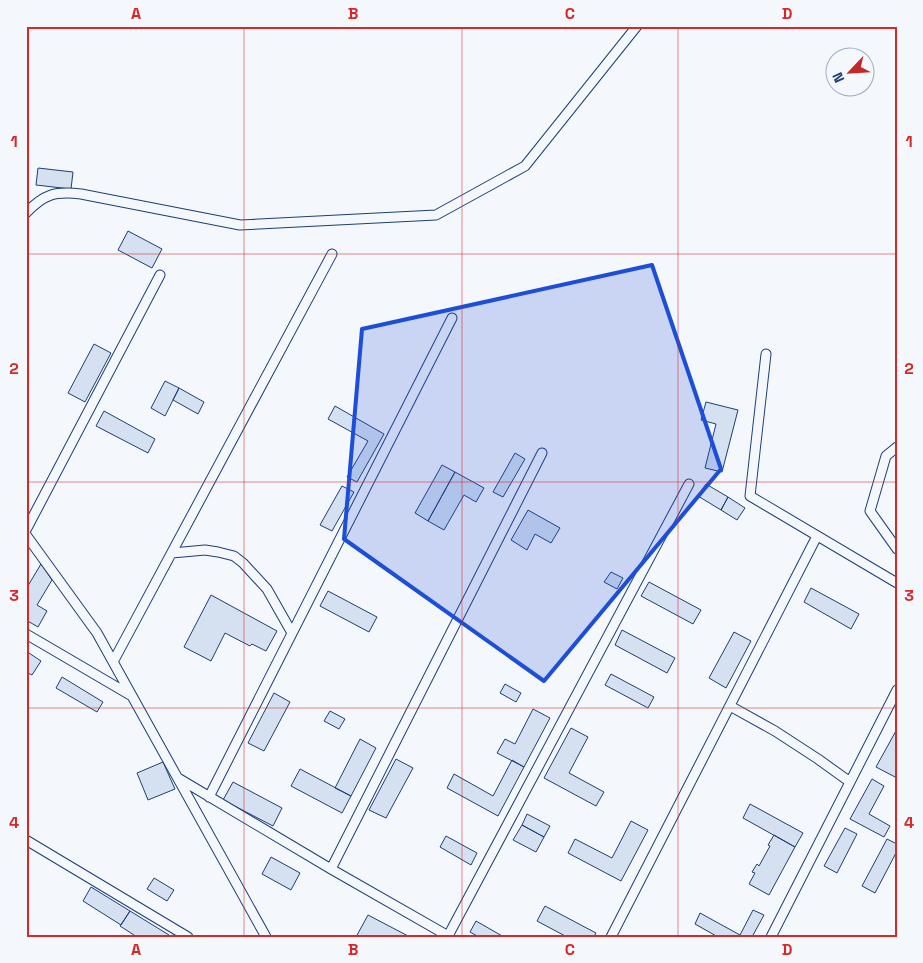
<svg xmlns="http://www.w3.org/2000/svg" width="923" height="963" viewBox="0 0 923 963" font-family="'Space Grotesk',sans-serif">
<rect width="100%" height="100%" fill="#f4f7fb"/>
<path fill="#d5e0f0" stroke="#1d3f73" d="M38 168 73 172 71 189 36 185Z
M128 231 162 249 152 268 118 250Z
M94 344 111 353 85 402 68 393Z
M165 381 179 388 165 416 151 408Z
M179 388 204 402 198 414 173 400Z
M706 402 738 410 722 472 705 468 716 424 701 420Z
M335 406 384 434 357 482 347 477 368 441 328 419Z
M104 411 155 439 148 453 96 426Z
M515 453 525 459 503 497 493 492Z
M442 465 455 472 428 521 415 513Z
M455 472 484 488 476 502 464 495 444 530 428 521Z
M706 484 728 497 721 510 698 496Z
M342 486 354 492 332 531 320 525Z
M728 497 745 508 737 520 721 510Z
M528 510 560 528 551 543 535 534 527 550 511 540Z
M41 564 52 580 37 605 47 611 38 627 26 620V589Z
M611 572 623 578 617 589 604 582Z
M649 582 701 610 693 624 641 596Z
M811 588 859 614 851 629 804 602Z
M328 591 377 617 369 632 320 606Z
M211 595 277 631 266 651 252 644 250 646 225 633 211 661 184 647Z
M622 630 675 658 667 673 615 645Z
M734 632 751 641 726 688 709 678Z
M26 651 41 661 32 675 26 672Z
M611 674 654 697 648 708 605 685Z
M62 677 103 702 97 712 56 688Z
M505 684 521 693 516 702 500 693Z
M274 693 290 702 264 751 248 743Z
M533 709 550 718 524 767 497 753 505 739 515 744Z
M330 711 345 719 339 729 324 721Z
M571 728 588 737 569 773 604 792 596 806 544 778Z
M897 729V778L876 767Z
M360 739 376 748 351 796 335 788Z
M396 759 413 768 386 818 369 810Z
M512 760 524 767 498 816 447 788 454 774 493 796Z
M163 762 175 789 148 800 137 773Z
M300 769 351 796 342 813 291 786Z
M872 779 884 786 869 814 890 826 884 837 850 819Z
M233 782 282 808 273 826 223 800Z
M750 804 803 833 795 847 743 818Z
M527 814 550 826 544 837 522 825Z
M631 821 648 830 621 881 568 853 575 839 612 858Z
M522 825 544 837 536 852 513 840Z
M845 828 857 834 837 873 824 866Z
M774 835 795 847 769 895 749 884 755 873 752 872 757 864 759 866 770 846 768 845Z
M446 836 477 853 471 865 440 847Z
M887 839 897 844V851L875 893 862 886Z
M271 857 300 873 291 890 262 874Z
M154 878 174 890 167 901 147 889Z
M91 887 130 911 121 925 83 901Z
M545 906 596 933 594 937H567L537 921Z
M753 910 764 915 752 937H718L695 924 700 913 740 935Z
M130 911 169 935 168 937H137L120 926Z
M368 915 410 937H356Z
M476 921 504 937H479L470 932Z"/>
<g fill="none" stroke-linecap="round" stroke-linejoin="round">
<defs>
<path id="lane" d="M26 213C44 194 55 191 81 194L240 225 436 215 525 166 637 26
M766 354 750 496 897 583
M897 447 886 456 870 511 897 549
M26 530 160 275
M26 535 97 633 266 937
M172 553 205 550 218 552 234 556 243 563 267 589 292 633
M26 634 132 696
M113 662 332 254
M730 706 775 731 818 759 850 782
M178 778 331 869 450 937
M209 797 452 318
M26 840 188 937
M331 869 542 453
M448 936 689 484
M611 937 817 536
M771 937 897 690"/>
</defs>
<use href="#lane" stroke="#1d3f73" stroke-width="11"/>
<use href="#lane" stroke="#f4f7fb" stroke-width="9"/>
</g>
<path fill="#1d4ed8" fill-opacity="0.2" stroke="#1d4ed8" stroke-width="4" stroke-linejoin="round" d="M652 265 721 469 544 681 344 539 362 329Z"/>
<path fill="none" stroke="#d62828" stroke-width="1" stroke-opacity="0.55" d="M244 26V937M462 26V937M678 26V937M26 254H897M26 482H897M26 708H897"/>
<rect width="923" height="963" fill="none" stroke="#f4f7fb" stroke-width="55"/>
<g transform="translate(850 72) rotate(245)"><circle r="24" fill="#f4f7fb" stroke="#9eadc5"/>
<path d="M0-4L9 19L0 12L-9 19Z" fill="#c62828"/>
<text y="-8" font-size="14" font-weight="bold" text-anchor="middle" fill="#1d3f73">N</text>
</g>
<rect x="28" y="28" width="868" height="908" fill="none" stroke="#d62828" stroke-width="2"/>
<g font-size="16" text-anchor="middle" font-weight="bold" fill="#d62828">
<text x="136" y="19">A</text>
<text x="353" y="19">B</text>
<text x="570" y="19">C</text>
<text x="787" y="19">D</text>
<text x="14" y="147">1</text>
<text x="909" y="147">1</text>
<text x="14" y="374">2</text>
<text x="909" y="374">2</text>
<text x="14" y="601">3</text>
<text x="909" y="601">3</text>
<text x="14" y="828">4</text>
<text x="909" y="828">4</text>
<text x="136" y="955">A</text>
<text x="353" y="955">B</text>
<text x="570" y="955">C</text>
<text x="787" y="955">D</text>
</g>
</svg>
